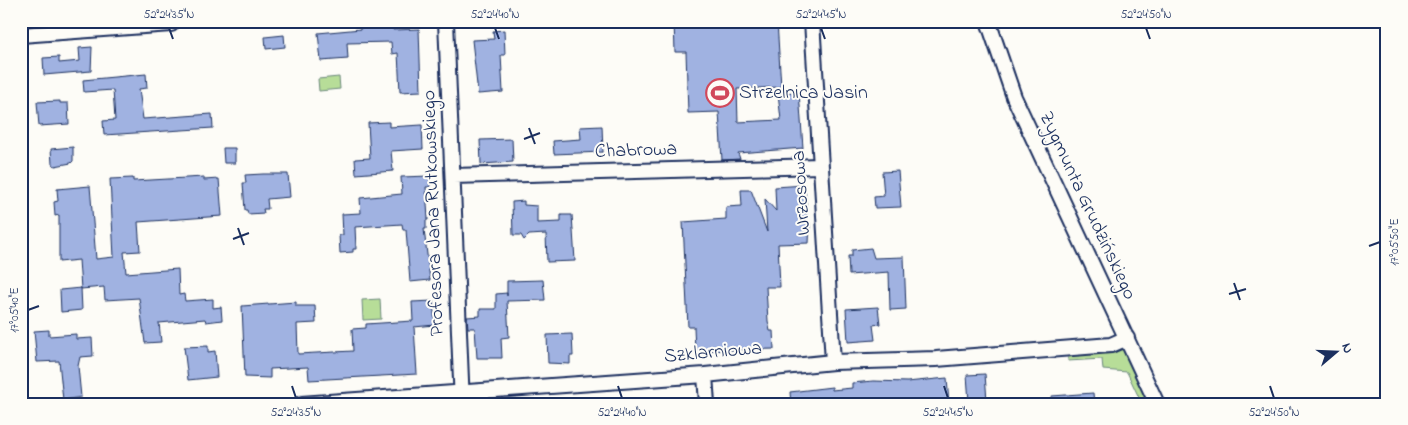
<svg xmlns="http://www.w3.org/2000/svg" width="1408" height="425" viewBox="0 0 1408 425" font-family="'Indie Flower',sans-serif">
<rect width="100%" height="100%" fill="#fdfcf7"/>
<filter id="ink" filterUnits="userSpaceOnUse"><feTurbulence type="fractalNoise" baseFrequency=".02" numOctaves="2"/><feDisplacementMap in="SourceGraphic" scale="10" xChannelSelector="R" yChannelSelector="G"/><feConvolveMatrix kernelMatrix="1 2 1 2 8 2 1 2 1" color-interpolation-filters="sRGB"/></filter>
<g filter="url(#ink)">
<path fill="#b7dd98" stroke="#69867b" d="M339 77 340 89 319 91 318 79Z
M380 299 381 319 363 320 362 300Z
M1126 349 1159 404H1142L1127 372 1103 370 1102 359 1068 361V356Z"/>
<path fill="#a0b2e1" stroke="#1b2f5e" d="M360 21H393V30L419 29 421 91 400 92 398 53 392 54 391 42 347 43 348 59 321 61 318 33 361 29Z
M674 21H777L781 87 737 89 738 122 781 120 778 93 799 92 803 148 738 153 740 159 722 160 719 112 688 113 686 52H675Z
M504 30 505 55H501L503 92 478 94 472 40 494 39 493 31Z
M284 35 285 47 266 49 265 37Z
M92 47 91 71 44 75 43 58 59 57V63L80 61 79 48Z
M146 74 147 88 139 89 143 119 212 114 213 128 104 135 103 121 115 120 113 90 84 92 83 80Z
M60 101V103H68L69 124 39 126 37 102Z
M389 122V127L422 125 423 149 391 151 393 171 356 174 355 159 370 158 368 123Z
M602 126 603 152 554 154 553 141 581 139 580 127Z
M512 139 513 162 481 164 480 140Z
M73 147V161L71 163 55 166 52 164 51 149Z
M223 148H235V163H224Z
M898 171 901 207 875 208 874 197 884 196 882 172Z
M263 174H288L290 197 267 199 268 209H263L264 213 248 214 247 210H245L243 183H246L245 175Z
M430 176V187H426L428 220H426V229H424L430 280 410 282 406 230H403L402 224 355 227 356 249H353V252L340 253 339 235H343L342 214 361 213 360 198 402 194 401 177Z
M204 177V180L219 179 222 216 138 222 140 251 124 252 126 273 178 269 179 295 184 294 185 301 213 299V308L221 307 222 320 206 322 205 319 159 323 161 342 145 343 139 298 105 300 104 287 81 289 79 260 59 262V215L55 216 54 202 58 201 57 189 90 186 96 259 114 257 110 179 133 178V181Z
M805 185 807 220 810 223 809 243 778 244 780 287H766L768 321 770 331H773L774 349 695 351 694 327H688L683 222 726 219V207L742 206 741 190H751L767 232 765 199 776 211 775 187Z
M524 201V205L537 206V223L561 222V215H572L575 261 547 262 546 234 529 235 524 240 521 235H513L512 202Z
M871 248 874 258 904 257 906 309 890 310 889 272 849 275 848 256H852V250Z
M543 280 545 300 507 301 509 337 501 338 502 358H477L475 328H468L467 317 480 316V309H496V294L507 293V296V281Z
M81 288 82 310 61 312 60 290Z
M433 301 435 325 414 327 417 374 309 380 308 367 270 369V378L245 377 242 306 296 302V306H315L316 323 297 324 298 354 353 351 352 329 366 328V324L413 321 412 302Z
M878 307 880 324 873 325 875 340 848 342 846 309Z
M49 330V336L76 334V339L92 338 93 356 80 357 78 366 81 397 63 400 59 361 37 362 34 331Z
M572 334 573 356H570V364L548 363 547 335Z
M208 346V352L215 351 217 377 188 380 184 347Z
M985 374 987 401 969 402 967 375Z
M947 378 949 404H791L790 392 832 387V390L852 388V383L873 381 907 382Z
M1093 393 1094 404H1052V396Z"/>
<g fill="none" stroke-linecap="round" stroke-linejoin="round">
<defs>
<path id="minor" d="M446 21 462 404
M812 21 833 362
M988 21 1014 97 1157 404
M21 35 171 24
M453 176 820 166
M705 375 707 404
M301 404 705 375 833 362 936 359 1111 345 1127 338"/>
</defs>
<use href="#minor" stroke="#1b2f5e" stroke-width="18"/>
<use href="#minor" stroke="#fdfcf7" stroke-width="14"/>
</g>
</g>
<path fill="none" stroke="#1b2f5e" stroke-width="2" d="M169 28 173 39M495 28 499 39M821 28 825 39M1146 28 1150 39M529 128 535 144M524 139 540 133M238 228 244 245M233 239 249 233M1369 246 1380 242M1234 283 1240 300M1229 294 1246 289M28 310 39 306M292 386 296 398M618 386 622 398M944 386 948 398M1270 386 1274 398"/>
<defs>
<symbol id="stadium-ring" viewBox="-11 -11 22 22"><circle r="9.5" fill="#fdfcf7" stroke="#d1495b" stroke-width="1.5"/><path d="M0-5a6.5 5 0 1 0 0 10a6.5 5 0 1 0 0-10ZM-3.5-1.8h7v3.6h-7Z" fill="#d1495b"/></symbol>
</defs>
<g fill-rule="evenodd">
<use href="#stadium-ring" x="704" y="77" width="32" height="32"/>
</g>
<g text-anchor="middle" dominant-baseline="central" stroke-width="4" stroke-linejoin="round" paint-order="stroke">
<g font-size="20" fill="#1b2f5e" stroke="#fdfcf7" text-anchor="start">
<text x="739" y="93">Strzelnica Jasin</text>
</g>
<g font-size="20" fill="#1b2f5e" stroke="#fdfcf7">
<text transform="translate(636 151) rotate(-2)">Chabrowa</text>
<text transform="translate(802 193) rotate(-94)">Wrzosowa</text>
<text transform="translate(1087 206) rotate(65)">Zygmunta Grudzińskiego</text>
<text transform="translate(434 213) rotate(-92)">Profesora Jana Rutkowskiego</text>
<text transform="translate(713 353) rotate(-5)">Szklarniowa</text>
</g>
</g>
<rect width="1408" height="425" fill="none" stroke="#fdfcf7" stroke-width="55"/>
<g transform="translate(1336 352) rotate(71)" stroke="#fdfcf7" stroke-width="4" paint-order="stroke">
<path d="M0-4L9 19L0 12L-9 19Z" fill="#1b2f5e"/>
<text y="-8" font-size="14" font-weight="bold" text-anchor="middle" fill="#1b2f5e">N</text>
</g>
<rect x="28" y="28" width="1352" height="370" fill="none" stroke="#1b2f5e" stroke-width="2"/>
<g font-size="12" text-anchor="middle" fill="#1b2f5e">
<text x="169" y="18">52°24'35"N</text>
<text x="495" y="18">52°24'40"N</text>
<text x="821" y="18">52°24'45"N</text>
<text x="1146" y="18">52°24'50"N</text>
<text transform="translate(1394 242) rotate(-90)" y="4">17°05'50"E</text>
<text transform="translate(14 310) rotate(-90)" y="4">17°05'40"E</text>
<text x="296" y="416">52°24'35"N</text>
<text x="622" y="416">52°24'40"N</text>
<text x="948" y="416">52°24'45"N</text>
<text x="1274" y="416">52°24'50"N</text>
</g>
</svg>
